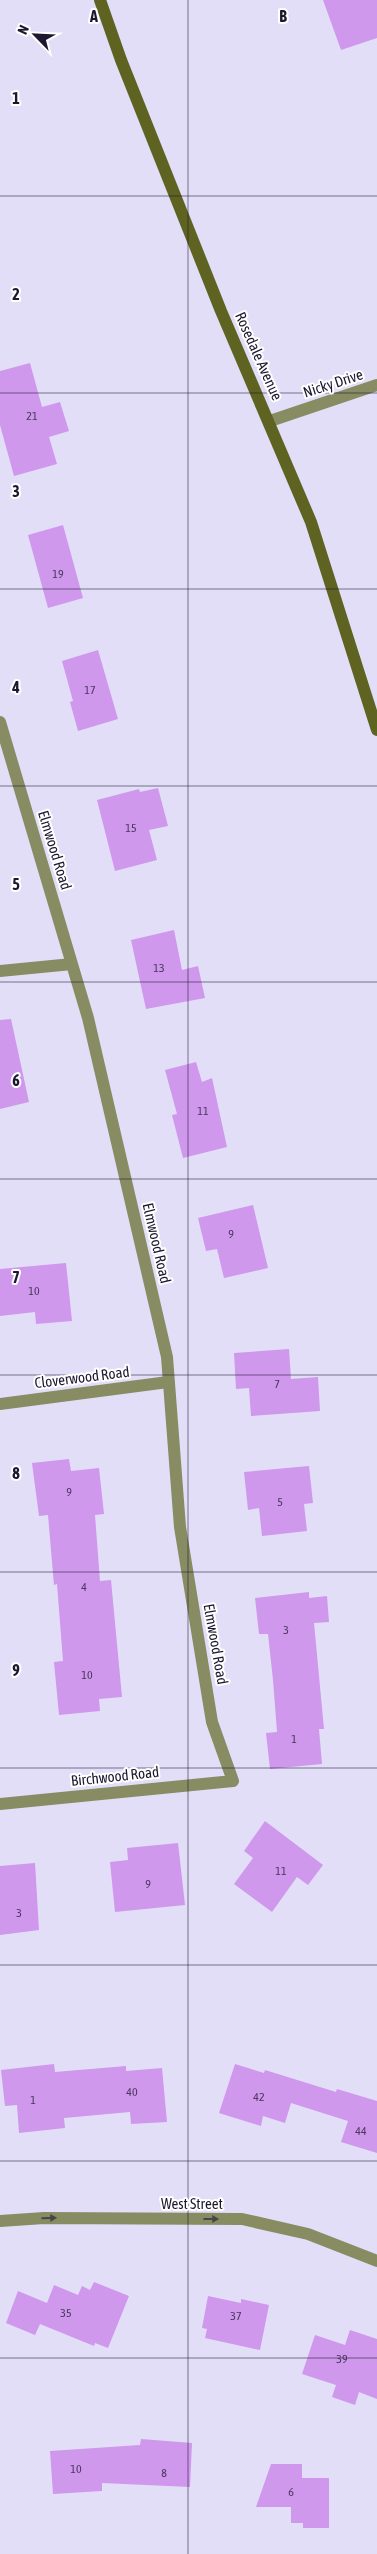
<svg xmlns="http://www.w3.org/2000/svg" width="377" height="2554" viewBox="0 0 377 2554" font-family="'Asap Condensed',sans-serif">
<rect width="100%" height="100%" fill="#e3def8"/>
<path fill="#cf98ec" d="M323 0H377V38L341 50Z
M30 363 42 407 60 402 69 431 49 437 57 464 14 476 0 425V371Z
M63 525 83 598 48 608 28 535Z
M98 650 118 719 78 731 70 702 73 701 62 661Z
M158 788 168 826 149 830 157 860 115 871 97 800 139 789 140 792Z
M174 930 182 970 198 966 205 998 146 1009 131 940Z
M11 1019 29 1102 0 1109V1020Z
M196 1062 202 1082 212 1078 227 1147 183 1158 172 1115 177 1114 165 1070Z
M253 1205 268 1268 224 1278 217 1249 206 1251 198 1218Z
M66 1263 72 1321 36 1324 35 1312 0 1316V1269Z
M289 1349 291 1379 318 1377 320 1411 251 1416 249 1388 236 1389 234 1353Z
M69 1459 71 1471 99 1468 104 1514 95 1515 100 1581 111 1580 122 1697 99 1699 100 1711 59 1715 54 1662 63 1661 57 1584 54 1585 48 1515 39 1516 32 1463Z
M309 1466 313 1503 304 1504 307 1531 262 1536 259 1508 248 1510 244 1472Z
M309 1592V1598L327 1596 329 1622 314 1623 324 1729H319L322 1764 270 1769 266 1733 277 1732 273 1680 268 1634H259L255 1598Z
M265 1821 323 1865 308 1885 297 1877 272 1912 234 1884 253 1858 244 1851Z
M178 1843 185 1905 115 1912 110 1862 128 1860 127 1848Z
M35 1863 39 1930 0 1935V1866Z
M54 2064 55 2072 126 2066V2071L162 2068 167 2122 131 2124 130 2112 64 2118 65 2128 19 2133 17 2105 5 2106 1 2070Z
M235 2064 264 2073 265 2070 336 2092 337 2089 377 2101V2153L341 2142 348 2121 291 2103 285 2123 263 2116 261 2126 219 2113Z
M94 2282 129 2296 108 2348 95 2343 94 2346 40 2324 35 2335 6 2323 18 2291 47 2303 54 2285 78 2295 82 2286 90 2290Z
M208 2296 241 2303V2299L269 2305 260 2350 205 2338 207 2329 202 2328Z
M350 2330 377 2339V2399L359 2392 355 2405 332 2397 336 2385 302 2374 315 2335 345 2345Z
M141 2439 192 2443 190 2487 102 2483V2491L53 2494 50 2451 140 2445Z
M271 2464H302V2478H329V2528H303V2523H291V2507H256Z"/>
<g fill="none" stroke-linecap="round" stroke-linejoin="round">
<path stroke="#888c63" stroke-width="12" d="M270 421 377 385
M0 722 88 1018 167 1357 180 1527 212 1722 233 1781 0 1804
M0 971 72 964
M0 1404 168 1382
M0 2221 44 2218 242 2219 308 2234 377 2261"/>
<path stroke="#5e6321" stroke-width="12" d="M100 0 121 60 221 311 311 522 377 730"/>
</g>
<defs><path id="oneway-solid" d="M-6-.8H1V-3.2L6.5 0L1 3.2V.8H-6Z" transform="scale(1.25)"/></defs>
<g fill="#484644">
<use href="#oneway-solid" transform="translate(49 2218) rotate(-1)"/>
<use href="#oneway-solid" transform="translate(211 2219)"/>
</g>
<path fill="none" stroke="#1d182f" stroke-width="1" stroke-opacity="0.55" d="M188 0V2554M0 196H377M0 393H377M0 589H377M0 786H377M0 982H377M0 1179H377M0 1375H377M0 1572H377M0 1768H377M0 1965H377M0 2161H377M0 2358H377"/>
<g text-anchor="middle" dominant-baseline="central" stroke-width="4" stroke-linejoin="round" paint-order="stroke">
<g font-size="12" fill="#4a385e">
<text x="32" y="416">21</text>
<text x="58" y="574">19</text>
<text x="90" y="690">17</text>
<text x="131" y="828">15</text>
<text x="159" y="968">13</text>
<text x="203" y="1111">11</text>
<text x="231" y="1234">9</text>
<text x="34" y="1291">10</text>
<text x="277" y="1384">7</text>
<text x="69" y="1492">9</text>
<text x="280" y="1502">5</text>
<text x="84" y="1587">4</text>
<text x="286" y="1630">3</text>
<text x="87" y="1675">10</text>
<text x="294" y="1739">1</text>
<text x="281" y="1871">11</text>
<text x="148" y="1884">9</text>
<text x="19" y="1913">3</text>
<text x="132" y="2092">40</text>
<text x="259" y="2097">42</text>
<text x="33" y="2100">1</text>
<text x="361" y="2131">44</text>
<text x="66" y="2313">35</text>
<text x="236" y="2316">37</text>
<text x="342" y="2359">39</text>
<text x="76" y="2469">10</text>
<text x="164" y="2473">8</text>
<text x="291" y="2492">6</text>
</g>
<g font-size="15" fill="#1d182f" stroke="#fff">
<text transform="translate(259 356) rotate(66)">Rosedale Avenue</text>
<text transform="translate(333 383) rotate(-18)">Nicky Drive</text>
<text transform="translate(55 850) rotate(73)">Elmwood Road</text>
<text transform="translate(157 1243) rotate(77)">Elmwood Road</text>
<text transform="translate(82 1377) rotate(-7)">Cloverwood Road</text>
<text transform="translate(216 1644) rotate(80)">Elmwood Road</text>
<text transform="translate(115 1776) rotate(-6)">Birchwood Road</text>
<text x="192" y="2203">West Street</text>
</g>
</g>
<g font-size="16" text-anchor="middle" font-weight="bold" fill="#1d182f" stroke="#fff" stroke-width="4" stroke-linejoin="round" paint-order="stroke">
<text x="94" y="22">A</text>
<text x="283" y="22">B</text>
<text x="16" y="104">1</text>
<text x="16" y="300">2</text>
<text x="16" y="497">3</text>
<text x="16" y="693">4</text>
<text x="16" y="890">5</text>
<text x="16" y="1086">6</text>
<text x="16" y="1283">7</text>
<text x="16" y="1479">8</text>
<text x="16" y="1676">9</text>
</g>
<g transform="translate(35 35) rotate(294)" stroke="#ffffff" stroke-width="4" paint-order="stroke">
<path d="M0-4L9 19L0 12L-9 19Z" fill="#1d182f"/>
<text y="-8" font-size="14" font-weight="bold" text-anchor="middle" fill="#1d182f">N</text>
</g>
</svg>
